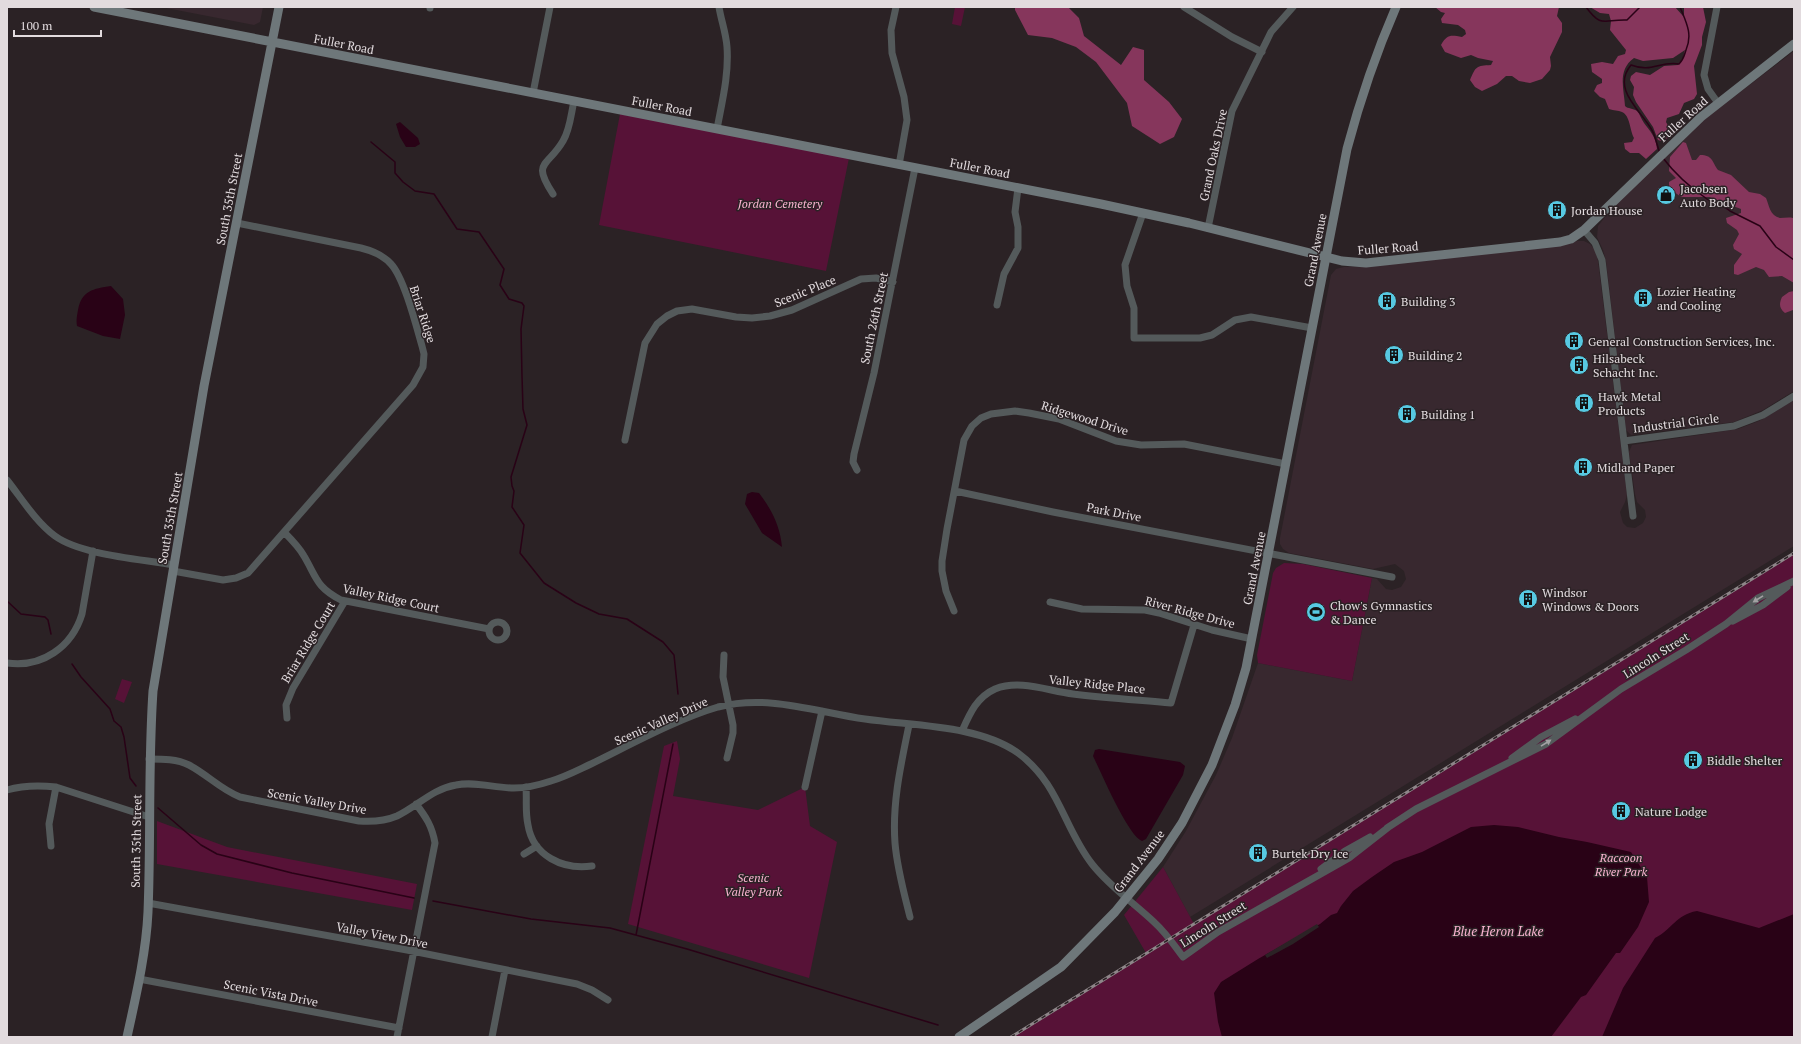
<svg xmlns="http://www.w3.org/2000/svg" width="1801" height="1044" viewBox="0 0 1801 1044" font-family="'PT Serif',serif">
<rect width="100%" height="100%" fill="#2b2225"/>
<path fill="#38282f" d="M161 7H263L260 22 254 25Z
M1794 51V391L1763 410 1734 422 1631 435 1626 430 1606 261 1603 250 1597 237 1598 226 1612 208 1701 122Z
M1577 241H1584L1590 244 1596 251 1598 261 1627 495 1625 502 1620 512 1623 523 1627 527 1635 528 1643 523 1646 517 1645 510 1637 502 1635 494 1629 452 1632 445 1738 429 1759 421 1794 400V546L1190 917 1163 867 1186 831 1216 775 1232 738 1258 663 1352 681 1372 578 1377 579 1386 589 1392 590 1401 587 1406 579 1404 571 1395 564 1373 569 1289 553 1283 549 1280 544V538L1331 275 1336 269 1344 267 1371 266 1569 244Z"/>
<path fill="#571237" d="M955 7H965L961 26 952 24Z
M620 114 849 158 826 271 599 225Z
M1794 553V1037H1011L1146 953 1124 915 1163 867 1194 924Z
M1284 563 1303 564 1372 578 1352 681 1258 663 1257 655 1273 573 1276 568Z
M122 679 132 682 124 703 115 699Z
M677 741 680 759 673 796 758 810 805 787 810 826 837 842 809 978 628 924 664 746Z
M157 821 227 847 417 884 412 910 157 864Z"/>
<path fill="#86365c" d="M1015 7H1068L1079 18 1084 36 1121 65 1133 47 1144 50V80L1169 102 1182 119 1174 137 1160 144 1132 126 1127 103 1096 62 1076 47 1052 38 1028 35 1015 10Z
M1435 7H1559L1557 16 1562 23V32L1550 57 1551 66 1550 70 1542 79 1530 83 1519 81 1512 76H1506L1497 84 1482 91 1475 87 1470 80C1476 66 1476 66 1491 65L1493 61 1478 58 1471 55 1461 58 1445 52 1441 45C1447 34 1451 35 1462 37L1466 34 1465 30 1458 25 1442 23 1441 19 1445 13 1441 12Z
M1590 7H1675L1683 16 1684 15V7H1703L1706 22 1702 37V45L1694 66 1697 94 1694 99 1684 103 1679 114 1667 118 1666 122 1672 133 1670 137 1661 141 1658 140 1653 127 1636 102 1633 95 1634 87 1630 80 1631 76 1636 72 1650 75 1664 66 1678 65 1683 58 1685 50 1673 58 1643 61 1634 58C1617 70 1624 89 1625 106 1628 109 1633 108 1637 111 1640 114 1641 119 1644 123 1650 131 1656 137 1657 149L1646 159 1639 153H1630L1625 149 1624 143 1632 142 1634 138C1630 131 1630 115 1622 112 1618 110 1614 111 1609 109L1605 99 1600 97 1594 91 1597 85 1602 83V79L1592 72 1591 64 1602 62 1613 64 1618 56 1625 54 1626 50 1610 30 1611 21 1609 14 1600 13Z
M1683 142 1686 143 1692 160H1696L1700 155C1713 155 1712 162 1718 170L1731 175 1749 192 1760 194 1766 198C1769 205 1770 216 1780 218 1784 218 1789 217 1793 218L1794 283 1782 276 1769 277 1764 270 1756 267 1738 275 1734 274V265L1742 254 1734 249 1733 245 1739 234 1737 230 1727 223 1726 218 1741 213V209L1709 197H1681L1669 188V182L1676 178 1669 171 1670 157Z
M1794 291 1793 310 1785 313C1779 308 1779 304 1782 297L1789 292Z"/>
<path fill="#290216" d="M400 122 418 138 420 144 415 147H406L400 137 396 124Z
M111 286 123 299 125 315 120 339 103 336 77 326C76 320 77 316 78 310 82 290 93 289 111 286Z
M752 492 759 493C772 510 780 526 782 547L762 533 745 504 747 494Z
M1099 749 1180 762 1185 766 1183 775 1146 839 1142 841C1128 836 1101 772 1093 756L1095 750Z
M1494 825 1518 827 1559 837 1587 842 1631 852 1647 877 1649 902 1638 927 1620 953H1616L1586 995 1581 997 1551 1037H1222L1218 1022 1214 993 1221 982 1258 959 1320 924 1331 915 1337 913 1341 906 1353 891 1372 877 1394 862 1422 852 1471 827Z
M1697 911 1759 928 1794 914V1037H1602L1623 988 1655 938C1673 929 1675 915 1697 911Z"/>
<path fill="#2b2225" d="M1317 924 1319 927 1293 944 1267 958 1265 955Z"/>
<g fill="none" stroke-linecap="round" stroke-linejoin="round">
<path stroke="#290216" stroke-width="1.5" d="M1586 7C1602 29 1604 19 1627 20L1640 7
M371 142 395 162V173L403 182 415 191 434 194 457 229 479 232 504 269 500 285 509 299 522 303 524 306 521 329 522 376 523 409 527 425 511 477 512 486 514 491 512 507 524 525 520 553 544 583 576 603 599 614 627 619 663 642 674 655 678 694
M1660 153C1656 144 1656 135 1650 127 1638 108 1612 88 1631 65 1652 73 1659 61 1679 64 1684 59 1684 56 1686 50 1693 34 1686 22 1680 7
M1663 158C1675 174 1691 188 1707 199 1714 204 1724 205 1730 211L1760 226 1776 247 1794 260
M7 601 21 614 45 617 48 620 51 634
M72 664 81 677 110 709 114 721 121 727 124 737 130 778 136 786
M158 808 201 845 217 854 292 873 414 898
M433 901 531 919 610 928 687 949 938 1025
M636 935 673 744"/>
<path stroke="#545a5b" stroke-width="7" d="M430 7V8
M896 7 891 30 892 53 904 97 907 120 899 165
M1184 7 1232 37 1262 52
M1717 7 1704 75 1708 89 1718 103
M533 93 550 7
M717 129C722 102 729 75 727 47 726 33 721 20 719 7
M553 194C531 161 548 167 563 141 570 130 571 114 574 101
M1143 213 1125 265 1127 286 1134 308V338H1200L1212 335 1235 320 1251 317 1312 328
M1208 228 1232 111 1271 32 1293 7
M1584 230 1595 243 1602 260 1633 516
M997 305 1004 274 1018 248V227L1015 212 1018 188
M625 440 645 343 657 324 667 316 677 311 692 309 736 317 752 318 770 316 792 310 861 279 876 278 893 282
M1624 441 1734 426 1763 415 1794 396
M857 470 853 462 854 454 874 373 915 168
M7 480C22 499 36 522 55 536 81 555 141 559 174 565
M955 491 1053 512 1392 577
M284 532C292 540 299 547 304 556 317 578 316 587 341 600L489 629
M173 571 223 580 236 578 248 573 413 385 423 367 424 354 422 346C416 325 404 278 391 264 383 255 373 251 361 248L237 223
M1050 602 1082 609 1145 610 1159 613 1212 630 1252 639
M954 611 946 591 942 571V561L947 529 964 440 972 426 981 418 991 414 1015 411 1029 413 1059 419 1116 441 1141 445 1184 444 1286 464
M1733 621 1763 605 1787 587
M489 631a9 9 0 1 1 18 0a9 9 0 1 1-18 0Z
M724 655 723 677 733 725V733L727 758
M7 663C42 668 72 647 82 614L93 551
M287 718 286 705 293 688 345 601
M909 725C901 764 892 803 895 843 897 868 904 893 910 917
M962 731C970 713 977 697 995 689 1020 679 1048 691 1073 694 1106 698 1138 700 1171 703L1194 625
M1512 758 1541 737 1575 719
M149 759C163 759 177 759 189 765 208 775 220 789 240 797L359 821C372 822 385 821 397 816 418 806 432 789 456 785 475 781 494 788 514 788 526 788 539 785 551 781 565 777 578 770 591 764 630 745 677 719 718 707 768 694 816 712 865 719 913 726 979 725 1018 753 1060 784 1063 827 1092 864 1110 887 1134 903 1155 923 1166 933 1174 945 1183 957L1218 932 1349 858 1390 826
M526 787C527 799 525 812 528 825 533 856 563 870 592 866
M805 787 822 711
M7 790C24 785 38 785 56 787L149 817
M1387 828 1416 809 1546 744 1621 689 1686 650 1726 624 1758 598 1794 581
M51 846 49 824 56 787
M524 854 537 846
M1321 869 1345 851 1370 837
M148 903 407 950 577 984 592 990 608 1000
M139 979 399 1028
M397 1037 435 843C432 826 426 817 416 804
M492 1037 505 970"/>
<path stroke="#6e777a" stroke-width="9" d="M94 7 1101 204 1189 223 1342 261 1366 263 1560 242 1571 239 1584 230 1701 117 1794 44
M127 1037C136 996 146 954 148 912 151 838 148 765 153 691L204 386 279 7
M959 1037 1061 967 1115 912 1158 859 1182 823 1212 765 1235 705 1246 668 1347 149C1360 100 1376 53 1396 7"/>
<defs>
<path id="rail" d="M1011 1037 1794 553"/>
</defs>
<use href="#rail" stroke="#8e8689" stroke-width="3"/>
<use href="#rail" stroke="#2b2225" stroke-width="1.5" stroke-dasharray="4.5" stroke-linecap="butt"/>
</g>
<defs><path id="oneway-solid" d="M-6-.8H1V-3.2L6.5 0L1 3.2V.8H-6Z"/></defs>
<g fill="#a2a1a3">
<use href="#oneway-solid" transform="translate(1758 599) rotate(148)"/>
<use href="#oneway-solid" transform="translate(1546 743) rotate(-32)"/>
</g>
<defs>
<symbol id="shop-disc" viewBox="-11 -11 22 22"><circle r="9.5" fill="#57c9e2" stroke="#2b2225"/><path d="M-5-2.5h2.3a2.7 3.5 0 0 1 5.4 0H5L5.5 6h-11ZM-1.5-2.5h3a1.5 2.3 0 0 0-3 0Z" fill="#111"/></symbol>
<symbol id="building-disc" viewBox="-11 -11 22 22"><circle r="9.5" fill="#57c9e2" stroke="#2b2225"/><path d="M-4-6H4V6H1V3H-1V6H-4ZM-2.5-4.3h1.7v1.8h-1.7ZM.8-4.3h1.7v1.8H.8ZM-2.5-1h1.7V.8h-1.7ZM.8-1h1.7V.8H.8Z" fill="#111"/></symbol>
<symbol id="stadium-disc" viewBox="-11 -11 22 22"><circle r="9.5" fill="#57c9e2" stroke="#2b2225"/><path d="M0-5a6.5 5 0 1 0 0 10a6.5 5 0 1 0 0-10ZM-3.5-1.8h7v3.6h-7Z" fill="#111"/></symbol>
</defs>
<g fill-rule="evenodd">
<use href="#shop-disc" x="1655" y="184" width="22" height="22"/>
<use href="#building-disc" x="1546" y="199" width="22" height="22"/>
<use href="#building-disc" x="1632" y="287" width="22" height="22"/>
<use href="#building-disc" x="1376" y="290" width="22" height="22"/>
<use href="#building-disc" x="1563" y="330" width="22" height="22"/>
<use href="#building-disc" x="1383" y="344" width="22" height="22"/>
<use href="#building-disc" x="1568" y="354" width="22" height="22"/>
<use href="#building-disc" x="1573" y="392" width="22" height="22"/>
<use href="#building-disc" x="1396" y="403" width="22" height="22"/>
<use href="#building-disc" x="1572" y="456" width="22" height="22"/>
<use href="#building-disc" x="1517" y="588" width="22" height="22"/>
<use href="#stadium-disc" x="1305" y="601" width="22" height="22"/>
<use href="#building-disc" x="1682" y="749" width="22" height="22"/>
<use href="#building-disc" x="1610" y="800" width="22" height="22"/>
<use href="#building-disc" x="1247" y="842" width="22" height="22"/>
</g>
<g text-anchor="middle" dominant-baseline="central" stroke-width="3" stroke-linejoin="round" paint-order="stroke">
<g font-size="12" fill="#e2dbde" stroke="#2b2225">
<text transform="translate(344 44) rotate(11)">Fuller Road</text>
<text transform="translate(662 106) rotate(11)">Fuller Road</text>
<text transform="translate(1683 119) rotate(-42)">Fuller Road</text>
<text transform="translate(1213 155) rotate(-78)">Grand Oaks Drive</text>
<text transform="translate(980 168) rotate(11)">Fuller Road</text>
<text transform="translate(229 199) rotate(-79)">South 35th Street</text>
<text transform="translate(1388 248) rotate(-4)">Fuller Road</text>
<text transform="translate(1315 250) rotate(-79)">Grand Avenue</text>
<text transform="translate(805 291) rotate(-22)">Scenic Place</text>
<text transform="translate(423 314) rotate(72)">Briar Ridge</text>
<text transform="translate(874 318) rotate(-78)">South 26th Street</text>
<text transform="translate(1085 418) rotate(17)">Ridgewood Drive</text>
<text transform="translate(1676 423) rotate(-7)">Industrial Circle</text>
<text transform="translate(1114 512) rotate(11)">Park Drive</text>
<text transform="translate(170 518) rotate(-80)">South 35th Street</text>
<text transform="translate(1254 568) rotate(-79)">Grand Avenue</text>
<text transform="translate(391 598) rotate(12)">Valley Ridge Court</text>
<text transform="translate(1190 612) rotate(15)">River Ridge Drive</text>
<text transform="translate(308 642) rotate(-59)">Briar Ridge Court</text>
<text transform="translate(1656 655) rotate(-32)">Lincoln Street</text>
<text transform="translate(1097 684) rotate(6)">Valley Ridge Place</text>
<text transform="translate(661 721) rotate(-24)">Scenic Valley Drive</text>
<text transform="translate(317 801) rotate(10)">Scenic Valley Drive</text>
<text transform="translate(136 841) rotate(-89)">South 35th Street</text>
<text transform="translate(1139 861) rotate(-53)">Grand Avenue</text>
<text transform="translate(1213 924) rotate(-32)">Lincoln Street</text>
<text transform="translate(382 935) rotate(11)">Valley View Drive</text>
<text transform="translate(271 993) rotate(11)">Scenic Vista Drive</text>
</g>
<g font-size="12" fill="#e2dbde" stroke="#2b2225" text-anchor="start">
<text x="1680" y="188">Jacobsen<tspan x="1680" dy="14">Auto Body</tspan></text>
<text x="1571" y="210">Jordan House</text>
<text x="1657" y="291">Lozier Heating<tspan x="1657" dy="14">and Cooling</tspan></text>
<text x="1401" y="301">Building 3</text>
<text x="1588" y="341">General Construction Services, Inc.</text>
<text x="1408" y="355">Building 2</text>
<text x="1593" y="358">Hilsabeck<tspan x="1593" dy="14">Schacht Inc.</tspan></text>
<text x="1598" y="396">Hawk Metal<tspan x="1598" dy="14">Products</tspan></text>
<text x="1421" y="414">Building 1</text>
<text x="1597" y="467">Midland Paper</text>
<text x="1542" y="592">Windsor<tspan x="1542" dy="14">Windows &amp; Doors</tspan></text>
<text x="1330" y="605">Chow's Gymnastics<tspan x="1330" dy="14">&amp; Dance</tspan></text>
<text x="1707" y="760">Biddle Shelter</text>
<text x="1635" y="811">Nature Lodge</text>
<text x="1272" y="853">Burtek Dry Ice</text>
</g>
<g font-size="12" font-style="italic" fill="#f9b3d0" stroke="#2b2225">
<text x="780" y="203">Jordan Cemetery</text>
<text x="1621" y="857">Raccoon<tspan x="1621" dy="14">River Park</tspan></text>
<text x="753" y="877">Scenic<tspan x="753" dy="14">Valley Park</tspan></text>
</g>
<g font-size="13" font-style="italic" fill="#f8b2cf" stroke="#2b2225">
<text x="1498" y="931">Blue Heron Lake</text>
</g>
</g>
<rect width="1801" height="1044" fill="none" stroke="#e2dbde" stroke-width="16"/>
<path d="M14 30v6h87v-6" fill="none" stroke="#e2dbde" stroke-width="2"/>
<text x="20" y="30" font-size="12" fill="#e2dbde" stroke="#2b2225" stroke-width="3" paint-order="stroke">100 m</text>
</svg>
